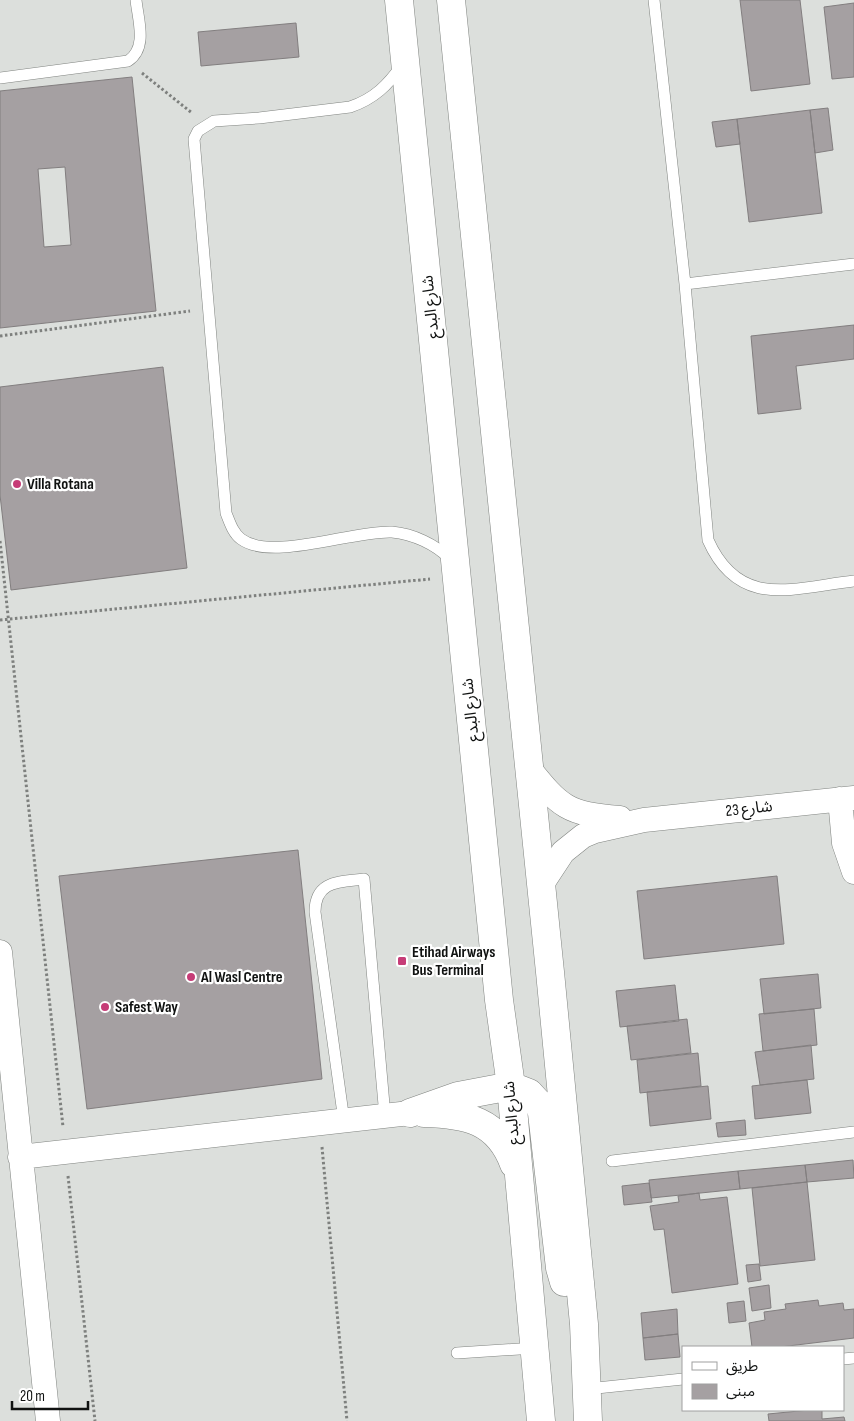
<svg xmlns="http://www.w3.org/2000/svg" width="854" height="1421" viewBox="0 0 854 1421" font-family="'Sofia Sans Condensed','Noto Sans Arabic',sans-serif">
<rect width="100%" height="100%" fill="#dcdfdc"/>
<path fill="#a5a0a2" stroke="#827e7f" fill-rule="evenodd" d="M740 0H800L810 84 751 91Z
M854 3V77L832 79 824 7Z
M296 23 299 57 201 66 198 32Z
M132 77 156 311 0 328V91ZM65 167 71 245 44 247 38 169Z
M828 108 833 150 815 153 810 110Z
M810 110 822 213 749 222 737 119Z
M737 119 740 144 716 147 712 122Z
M854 325V359L796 366 801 409 758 414 751 336Z
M163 367 187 568 11 590 0 495V387Z
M298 850 322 1079 87 1109 59 876Z
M777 876 784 944 644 959 637 891Z
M818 974 821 1008 764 1014 760 979Z
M675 985 679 1021 620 1027 616 991Z
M814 1009 817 1045 763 1051 759 1014Z
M687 1019 691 1053 631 1060 627 1026Z
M811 1045 814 1079 760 1085 755 1052Z
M698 1053 701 1086 640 1093 637 1060Z
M807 1080 811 1113 755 1119 752 1086Z
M708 1086 711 1119 650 1126 647 1092Z
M745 1120 746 1135 718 1137 716 1123Z
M853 1160 854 1178 807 1182 805 1165Z
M805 1165 807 1182 740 1189 738 1171Z
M738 1171 740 1189 651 1198 649 1180Z
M807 1182 815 1260 760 1266 752 1188Z
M649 1183 652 1202 624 1205 622 1186Z
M699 1193 700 1200 727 1197 738 1284 672 1293 664 1229 654 1230 650 1206 679 1202 678 1196Z
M759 1264 761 1280 748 1282 746 1265Z
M769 1285 771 1308 752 1311 749 1288Z
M818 1300 819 1306 843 1303 844 1310 854 1309V1338L780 1347H752L749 1323 765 1320 764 1312 786 1309 785 1304Z
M744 1301 746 1321 729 1323 727 1303Z
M677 1309 678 1334 643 1338 641 1313Z
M678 1334 680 1357 645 1360 643 1338Z
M809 1410H822V1419L844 1417 845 1421H769L768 1414Z"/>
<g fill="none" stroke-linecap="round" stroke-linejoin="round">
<defs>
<path id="service" d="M654 0 685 284 708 540C739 610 793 588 854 581
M402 65C388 85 374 99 350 107L259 118 214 121 198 131 194 139 226 513C230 523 233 533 241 539 272 562 354 530 392 532 413 534 435 544 450 559
M0 78 128 61C148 48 138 20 136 0
M685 284 854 264
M344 1121 315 912C315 880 340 882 364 879L385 1116
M612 1161 854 1132
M457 1353 535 1348
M843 1359 854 1358
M587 1389 683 1379"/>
<path id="minor" d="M528 767C560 807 567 814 620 818
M840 799 844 843 854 872
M540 887 563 852 583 836 595 831 644 820 854 798
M0 952 48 1421
M20 1157 410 1113"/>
<path id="secondary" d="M399 0 499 1000 511 1086 541 1421
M451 0 550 972 584 1324 588 1421
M410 1113 458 1096 511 1086 529 1093 540 1105 542 1113 560 1268 564 1282
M424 1113C466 1114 498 1120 514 1164"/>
</defs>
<use href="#service" stroke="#808480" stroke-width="12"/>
<use href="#minor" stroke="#808480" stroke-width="25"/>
<use href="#secondary" stroke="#808480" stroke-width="29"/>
<path stroke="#7e807e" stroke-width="3" stroke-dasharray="2.5 2.5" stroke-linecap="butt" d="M142 73 192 113
M0 336 190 311
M0 541 63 1127
M0 620 430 579
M322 1147 347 1421
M68 1176 95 1421"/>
<use href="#service" stroke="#fff" stroke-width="11"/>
<use href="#minor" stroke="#fff" stroke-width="24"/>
<use href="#secondary" stroke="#fff" stroke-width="28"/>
</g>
<g fill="#c63c77" stroke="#fff" stroke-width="2">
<circle cx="17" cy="484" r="5"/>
<rect x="397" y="956" width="10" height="10" rx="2.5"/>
<circle cx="191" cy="977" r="5"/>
<circle cx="105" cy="1007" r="5"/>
</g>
<g text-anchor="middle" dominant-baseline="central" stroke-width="4.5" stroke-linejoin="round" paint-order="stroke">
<g font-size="16" fill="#101211" stroke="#fff">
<text transform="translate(431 307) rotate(-96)">شارع البدع</text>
<text transform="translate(471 710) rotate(-96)">شارع البدع</text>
<text transform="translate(749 809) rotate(-6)">شارع 23</text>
<text transform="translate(512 1113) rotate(-95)">شارع البدع</text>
</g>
<g font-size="16" font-weight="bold" fill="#101211" stroke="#fff" text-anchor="start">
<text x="27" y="484">Villa Rotana</text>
<text x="412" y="952">Etihad Airways<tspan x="412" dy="18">Bus Terminal</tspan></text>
<text x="201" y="977">Al Wasl Centre</text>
<text x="115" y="1007">Safest Way</text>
</g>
</g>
<rect x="682" y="1346" width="162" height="65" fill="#ffffff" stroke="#9fa0a0"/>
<rect x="692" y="1362" width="25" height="8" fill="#ffffff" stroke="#9fa0a0"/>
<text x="726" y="1371" font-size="15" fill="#101211">طريق</text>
<rect x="692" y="1384" width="25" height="15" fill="#a5a0a2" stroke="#9fa0a0"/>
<text x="726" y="1396" font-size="15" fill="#101211">مبنى</text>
<path d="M12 1401v8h76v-8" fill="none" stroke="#101211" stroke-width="2.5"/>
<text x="20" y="1401" font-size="15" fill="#101211" stroke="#ffffff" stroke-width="4" paint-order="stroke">20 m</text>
</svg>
